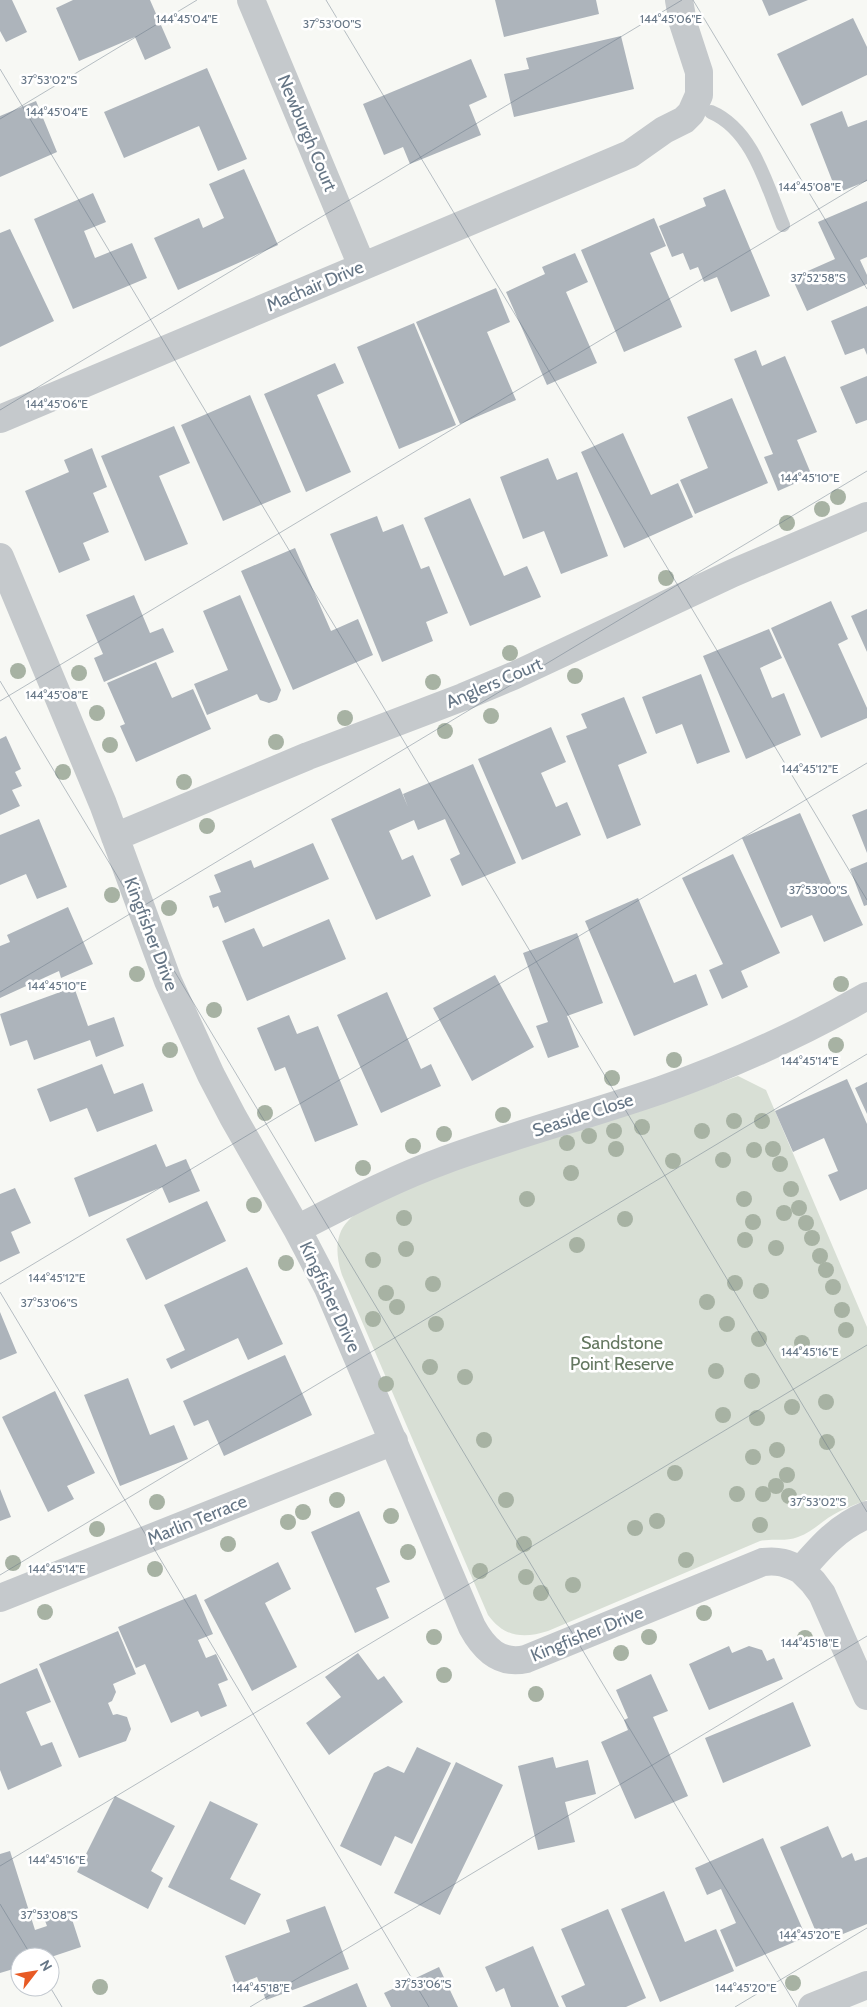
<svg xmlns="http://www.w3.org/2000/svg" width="867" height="2007" viewBox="0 0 867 2007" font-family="Cabin,sans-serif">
<rect width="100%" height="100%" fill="#f7f8f4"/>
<path fill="#d8dfd5" d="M738 1076 766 1090 867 1327V1500C854 1505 840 1510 828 1518 818 1525 810 1533 798 1537 786 1542 774 1538 760 1541L548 1631C523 1639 504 1637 488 1615L342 1275C336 1257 334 1235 348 1221 365 1202 402 1190 425 1181 528 1141 635 1114 738 1076Z"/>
<path fill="#adb4bb" d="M0 0H12L27 32 6 42 0 31Z
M73 0H150L171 48 145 60 135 37 79 61 56 8Z
M495 0H596L599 14 504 37Z
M762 0H808L769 16Z
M853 18 867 47V75L802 106 777 54Z
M621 36 634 89 514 117 504 74 529 69 526 58Z
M471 59 487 97 469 105 481 135 410 164 403 147 384 155 363 104Z
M207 68 247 159 218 171 199 126 124 158 104 112Z
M36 101 57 152 0 177V116Z
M842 111 848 127 867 120V181L837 193 810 124Z
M244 169 278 245 178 290 154 238 199 218 203 228 224 218 209 184Z
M725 189 770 296 731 312 717 277 704 282 698 267 690 270 683 253 672 257 659 226 706 206 703 198Z
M93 193 106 222 84 231 95 258 132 243 147 278 73 309 34 219Z
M867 201V257L860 260 867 275V284L807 311 792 278 835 259 818 222Z
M654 218 666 246 650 253 682 327 624 352 581 250Z
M10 229 54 321 0 347V233Z
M575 253 588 282 566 292 597 363 547 385 506 292 545 274 542 267Z
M496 288 510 322 487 332 516 400 460 424 416 322Z
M867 306V355L864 348 845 355 831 321Z
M414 323 456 425 399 449 357 347Z
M756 350 762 366 785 356 817 432 797 440 812 476 778 491 764 457 773 454 734 359Z
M335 363 344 383 317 395 351 472 306 492 264 394Z
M867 376V420L856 424 840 387Z
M250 395 291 492 223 521 181 425Z
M732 398 768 483 695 514 680 480 708 468 687 417Z
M174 426 190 463 159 476 188 544 145 561 101 456Z
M623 433 651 495 678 483 693 517 624 548 581 452Z
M92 448 107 487 93 493 109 532 83 543 90 560 59 573 25 491 69 472 64 460Z
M548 458 557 480 577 472 608 556 561 574 544 531 523 539 500 477Z
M470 498 504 576 527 566 541 597 470 626 424 518Z
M377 516 383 532 403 524 421 569 429 566 448 613 426 622 433 641 382 662 330 534Z
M295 548 331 631 358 619 373 655 293 690 241 571Z
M134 595 150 633 163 628 174 652 104 682 94 658 103 654 86 615Z
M240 595 281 690 277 700 269 703 260 700 257 694 207 715 194 684 228 670 203 611Z
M831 601 848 639 838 644 867 708V718L821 738 771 628Z
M867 609V652L851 616Z
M769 629 782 658 760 668 772 698 784 693 801 735 746 759 703 656Z
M156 662 172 698 193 689 211 729 136 762 120 726 125 724 107 683Z
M701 674 730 752 697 764 682 724 656 734 642 697Z
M624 697 647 753 618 765 641 825 607 839 566 736 587 728 581 714Z
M551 727 566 762 541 773 556 807 567 802 581 835 522 860 478 759Z
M6 736 21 769 15 772 22 786 12 790 20 806 0 815V739Z
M473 764 516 863 462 886 450 859 460 854 445 819 418 830 414 820 389 831 402 860 413 855 431 896 376 920 331 819 400 788 408 807 403 794Z
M867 809V853L852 815Z
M800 813 835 892 847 891 863 925 824 942 812 915 781 928 742 838Z
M39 819 67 887 37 899 26 874 0 885V835Z
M313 843 329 879 225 923 218 906 213 908 209 896 221 892 214 875 251 860 254 868Z
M733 854 780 953 741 971 748 987 722 999 709 970 723 964 682 878Z
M867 862V905L864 906 850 869Z
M638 898 674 983 696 974 708 1005 634 1036 585 921Z
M68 907 93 964 61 978 59 971 0 998V946L10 942 7 935Z
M329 919 346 959 247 1001 222 941 254 928 263 947Z
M577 933 603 1003 567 1016 579 1047 548 1058 536 1026 548 1022 523 953Z
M495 975 534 1047 472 1081 433 1008Z
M74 987 88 1026 114 1017 124 1046 96 1057 90 1040 34 1060 27 1040 10 1046 0 1014Z
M387 992 421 1069 431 1064 441 1086 381 1113 337 1015Z
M289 1015 297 1034 318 1026 358 1125 315 1142 285 1067 275 1071 257 1028Z
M102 1064 114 1094 143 1083 153 1111 97 1132 87 1108 50 1122 37 1089Z
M847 1079 867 1124V1189L840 1201 828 1175 838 1171 824 1138 793 1152 775 1111Z
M867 1082V1114L855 1088Z
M156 1144 166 1167 186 1159 200 1191 169 1203 162 1187 89 1217 74 1178Z
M15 1188 31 1223 11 1232 20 1253 0 1262V1194Z
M207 1201 226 1241 146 1280 126 1239Z
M247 1267 283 1344 248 1360 238 1338 171 1369 166 1359 185 1350 164 1305Z
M0 1312 17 1353 0 1360Z
M285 1355 312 1415 224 1456 208 1420 194 1426 183 1401Z
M128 1378 150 1435 174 1425 188 1459 120 1486 84 1395Z
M55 1391 95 1473 67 1486 74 1499 48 1512 2 1417Z
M0 1489 11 1517 0 1521Z
M359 1511 390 1582 376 1588 389 1618 355 1633 311 1532Z
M278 1562 291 1589 265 1603 297 1667 252 1691 204 1600Z
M196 1594 213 1634 198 1640 206 1658 216 1654 228 1680 218 1684 227 1706 201 1717 198 1711 171 1723 145 1664 136 1668 118 1627Z
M118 1631 136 1674 113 1684 116 1692 112 1701 108 1703 113 1715 117 1714 127 1717 131 1729 126 1741 79 1758 39 1664Z
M729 1646 732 1653 749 1646 762 1650 767 1661 774 1658 783 1679 709 1710 689 1664Z
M358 1653 378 1680 384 1676 403 1702 329 1755 306 1723 341 1697 325 1677Z
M37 1668 51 1702 26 1712 41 1746 52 1742 62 1766 8 1790 0 1770V1684Z
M651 1674 668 1711 653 1717 688 1796 635 1819 601 1742 628 1730 624 1720 628 1718 616 1690Z
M793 1702 811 1746 723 1783 705 1738Z
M417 1747 451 1763 412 1844 395 1836 381 1866 340 1846 374 1773 388 1766 404 1773Z
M553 1757 556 1768 588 1760 596 1794 565 1802 575 1842 538 1850 518 1766Z
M456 1762 503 1785 440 1915 394 1893Z
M115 1796 175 1826 151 1871 163 1878 148 1909 77 1872Z
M210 1801 258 1824 230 1879 261 1894 245 1925 168 1887Z
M828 1826 842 1858 852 1853 855 1861 867 1857V1924L843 1934 841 1929 819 1939 780 1847Z
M763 1838 806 1937 736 1967 720 1930 736 1923 721 1889 707 1895 695 1868Z
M10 1851 35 1930 47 1926 44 1918 69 1910 81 1947 51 1957H20V1967L0 1973V1854Z
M664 1891 685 1942 716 1929 734 1971 660 2002 621 1909Z
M325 1906 349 1969 266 2000 257 1977 236 1985 225 1956 290 1932 286 1920Z
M608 1909 646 1998 626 2007H566L561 1996 585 1985 561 1929Z
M533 1946 559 2007H511L504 1988 496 1992 485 1967Z
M439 1967 458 2007H391L384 1993Z
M357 1983 367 2007H302Z"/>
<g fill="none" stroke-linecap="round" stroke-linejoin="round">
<path stroke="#c5c9cc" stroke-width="14" d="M711 112C753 130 767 186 783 225"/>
<path stroke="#c5c9cc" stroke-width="28" d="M251 0 362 266
M0 419 630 154 664 130 684 120 691 113 699 95V72L683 23 679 0
M0 557 103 804 168 981 211 1075 233 1117 297 1229 328 1288 472 1627C484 1649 500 1665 526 1659L763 1562C778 1560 787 1563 801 1570 821 1547 838 1527 867 1515
M115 837 308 756 463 697 513 676 733 573 867 516
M297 1229C346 1204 393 1179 445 1160 516 1134 589 1115 661 1090 732 1065 801 1034 867 996
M801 1570 813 1582 822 1594 867 1696
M0 1598 394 1441
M812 2007 867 1985"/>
</g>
<g fill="#a7b2a3">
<circle cx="838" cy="497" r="8"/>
<circle cx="822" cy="509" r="8"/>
<circle cx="787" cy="523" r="8"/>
<circle cx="666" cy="578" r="8"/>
<circle cx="510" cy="653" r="8"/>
<circle cx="18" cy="671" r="8"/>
<circle cx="79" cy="673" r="8"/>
<circle cx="575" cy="676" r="8"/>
<circle cx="433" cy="682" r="8"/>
<circle cx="97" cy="713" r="8"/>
<circle cx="491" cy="716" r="8"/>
<circle cx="345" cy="718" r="8"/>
<circle cx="445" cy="731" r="8"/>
<circle cx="276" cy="742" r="8"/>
<circle cx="110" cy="745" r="8"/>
<circle cx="63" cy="772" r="8"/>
<circle cx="184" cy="782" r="8"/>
<circle cx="207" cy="826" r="8"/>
<circle cx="112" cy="895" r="8"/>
<circle cx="169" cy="908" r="8"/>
<circle cx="137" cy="974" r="8"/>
<circle cx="841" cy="984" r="8"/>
<circle cx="214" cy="1010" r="8"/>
<circle cx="836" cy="1045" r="8"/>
<circle cx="170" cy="1050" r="8"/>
<circle cx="674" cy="1060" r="8"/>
<circle cx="612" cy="1078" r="8"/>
<circle cx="265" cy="1113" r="8"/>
<circle cx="503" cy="1115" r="8"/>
<circle cx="734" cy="1121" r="8"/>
<circle cx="762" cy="1121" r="8"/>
<circle cx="642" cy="1127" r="8"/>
<circle cx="614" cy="1131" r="8"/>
<circle cx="702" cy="1131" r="8"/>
<circle cx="444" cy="1134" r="8"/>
<circle cx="589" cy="1136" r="8"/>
<circle cx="567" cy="1143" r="8"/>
<circle cx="413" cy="1146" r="8"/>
<circle cx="616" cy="1149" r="8"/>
<circle cx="773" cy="1149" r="8"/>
<circle cx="754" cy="1150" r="8"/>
<circle cx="723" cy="1160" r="8"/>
<circle cx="673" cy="1161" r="8"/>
<circle cx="780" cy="1164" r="8"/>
<circle cx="363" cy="1168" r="8"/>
<circle cx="571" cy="1173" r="8"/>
<circle cx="791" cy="1189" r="8"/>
<circle cx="527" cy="1199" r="8"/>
<circle cx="744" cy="1199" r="8"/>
<circle cx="254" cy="1205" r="8"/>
<circle cx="799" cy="1208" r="8"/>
<circle cx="784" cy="1213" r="8"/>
<circle cx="404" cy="1218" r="8"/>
<circle cx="625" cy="1219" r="8"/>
<circle cx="753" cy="1222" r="8"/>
<circle cx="806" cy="1223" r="8"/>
<circle cx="812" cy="1238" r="8"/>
<circle cx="745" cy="1240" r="8"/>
<circle cx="577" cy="1245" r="8"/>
<circle cx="776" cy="1248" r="8"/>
<circle cx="406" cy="1249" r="8"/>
<circle cx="820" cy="1256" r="8"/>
<circle cx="373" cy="1260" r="8"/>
<circle cx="286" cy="1263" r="8"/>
<circle cx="826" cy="1270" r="8"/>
<circle cx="735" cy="1283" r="8"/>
<circle cx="433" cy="1284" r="8"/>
<circle cx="833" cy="1287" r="8"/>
<circle cx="761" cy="1291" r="8"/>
<circle cx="386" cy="1293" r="8"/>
<circle cx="707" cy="1302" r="8"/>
<circle cx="397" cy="1307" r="8"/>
<circle cx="842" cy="1310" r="8"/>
<circle cx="373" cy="1319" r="8"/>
<circle cx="436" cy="1324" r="8"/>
<circle cx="727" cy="1324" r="8"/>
<circle cx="846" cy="1330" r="8"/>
<circle cx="759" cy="1339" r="8"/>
<circle cx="802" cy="1343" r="8"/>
<circle cx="430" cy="1367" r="8"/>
<circle cx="716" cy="1371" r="8"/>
<circle cx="465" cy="1377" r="8"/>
<circle cx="752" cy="1381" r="8"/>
<circle cx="386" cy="1384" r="8"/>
<circle cx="826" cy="1402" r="8"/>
<circle cx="792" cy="1407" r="8"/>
<circle cx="723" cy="1415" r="8"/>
<circle cx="757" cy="1418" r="8"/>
<circle cx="484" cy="1440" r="8"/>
<circle cx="827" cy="1442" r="8"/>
<circle cx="777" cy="1450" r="8"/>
<circle cx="753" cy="1457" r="8"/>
<circle cx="675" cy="1473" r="8"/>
<circle cx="787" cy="1475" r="8"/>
<circle cx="776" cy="1486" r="8"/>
<circle cx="737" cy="1494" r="8"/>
<circle cx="763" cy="1494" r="8"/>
<circle cx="789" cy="1496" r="8"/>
<circle cx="337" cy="1500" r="8"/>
<circle cx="506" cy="1500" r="8"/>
<circle cx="157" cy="1502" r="8"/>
<circle cx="303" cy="1512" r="8"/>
<circle cx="391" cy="1516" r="8"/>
<circle cx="657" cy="1521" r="8"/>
<circle cx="288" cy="1522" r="8"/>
<circle cx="760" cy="1525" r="8"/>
<circle cx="635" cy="1528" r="8"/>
<circle cx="97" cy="1529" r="8"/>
<circle cx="228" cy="1544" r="8"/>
<circle cx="524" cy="1544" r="8"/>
<circle cx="408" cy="1552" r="8"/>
<circle cx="686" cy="1560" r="8"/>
<circle cx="13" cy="1563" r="8"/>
<circle cx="155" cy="1569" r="8"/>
<circle cx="480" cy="1571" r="8"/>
<circle cx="526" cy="1577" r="8"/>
<circle cx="573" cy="1585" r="8"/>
<circle cx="541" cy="1593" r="8"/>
<circle cx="45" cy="1612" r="8"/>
<circle cx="704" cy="1613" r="8"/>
<circle cx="434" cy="1637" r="8"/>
<circle cx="649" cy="1637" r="8"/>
<circle cx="805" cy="1638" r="8"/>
<circle cx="621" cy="1653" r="8"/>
<circle cx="444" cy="1675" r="8"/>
<circle cx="536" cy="1694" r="8"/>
<circle cx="793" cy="1983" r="8"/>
<circle cx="100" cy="1987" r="8"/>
</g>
<path fill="none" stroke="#667686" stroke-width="1" stroke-opacity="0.45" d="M326 0 867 900M693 0 867 289M0 69 867 1512M0 119 197 0M0 410 682 0M0 681 797 2007M0 701 867 180M0 992 867 471M0 1284 867 763M0 1292 429 2007M0 1575 867 1054M0 1866 867 1345M0 1904 32 1957M50 1987 62 2007M250 2007 867 1636M735 2007 867 1928"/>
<g text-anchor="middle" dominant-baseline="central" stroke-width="5" stroke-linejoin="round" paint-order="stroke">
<g font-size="18" fill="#667686" stroke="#fff">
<text transform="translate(307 133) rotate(67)">Newburgh Court</text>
<text transform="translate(315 286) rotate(-23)">Machair Drive</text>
<text transform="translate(494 683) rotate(-23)">Anglers Court</text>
<text transform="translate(151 934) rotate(69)">Kingfisher Drive</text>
<text transform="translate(583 1115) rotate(-18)">Seaside Close</text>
<text transform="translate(330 1297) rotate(65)">Kingfisher Drive</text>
<text transform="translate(197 1520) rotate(-22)">Marlin Terrace</text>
<text transform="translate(587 1634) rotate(-22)">Kingfisher Drive</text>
</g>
<g font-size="18" fill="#657861" stroke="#fff">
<text x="622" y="1343">Sandstone<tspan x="622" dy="21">Point Reserve</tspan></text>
</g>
</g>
<g font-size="12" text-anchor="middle" fill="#667686" stroke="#fff" stroke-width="5" stroke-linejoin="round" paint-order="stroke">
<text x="671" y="23">144°45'06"E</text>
<text x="187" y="23">144°45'04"E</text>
<text x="332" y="28">37°53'00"S</text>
<text x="49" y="84">37°53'02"S</text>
<text x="57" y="116">144°45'04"E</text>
<text x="810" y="191">144°45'08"E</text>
<text x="818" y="282">37°52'58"S</text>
<text x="57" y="408">144°45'06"E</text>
<text x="810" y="482">144°45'10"E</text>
<text x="57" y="699">144°45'08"E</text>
<text x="810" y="773">144°45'12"E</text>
<text x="818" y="894">37°53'00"S</text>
<text x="57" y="990">144°45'10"E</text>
<text x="810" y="1065">144°45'14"E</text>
<text x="57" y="1282">144°45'12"E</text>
<text x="49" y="1307">37°53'06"S</text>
<text x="810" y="1356">144°45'16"E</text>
<text x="818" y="1506">37°53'02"S</text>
<text x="57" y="1573">144°45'14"E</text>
<text x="810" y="1647">144°45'18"E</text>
<text x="57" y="1864">144°45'16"E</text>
<text x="49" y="1919">37°53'08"S</text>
<text x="810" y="1939">144°45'20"E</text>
<text x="423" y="1988">37°53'06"S</text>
<text x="261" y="1992">144°45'18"E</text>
<text x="746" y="1992">144°45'20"E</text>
</g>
<g transform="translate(35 1972) rotate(59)"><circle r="24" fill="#ffffff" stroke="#c2c8cf"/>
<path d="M0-4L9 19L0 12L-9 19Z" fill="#e85a24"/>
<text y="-8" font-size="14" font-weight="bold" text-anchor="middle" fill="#667686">N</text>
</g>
</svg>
